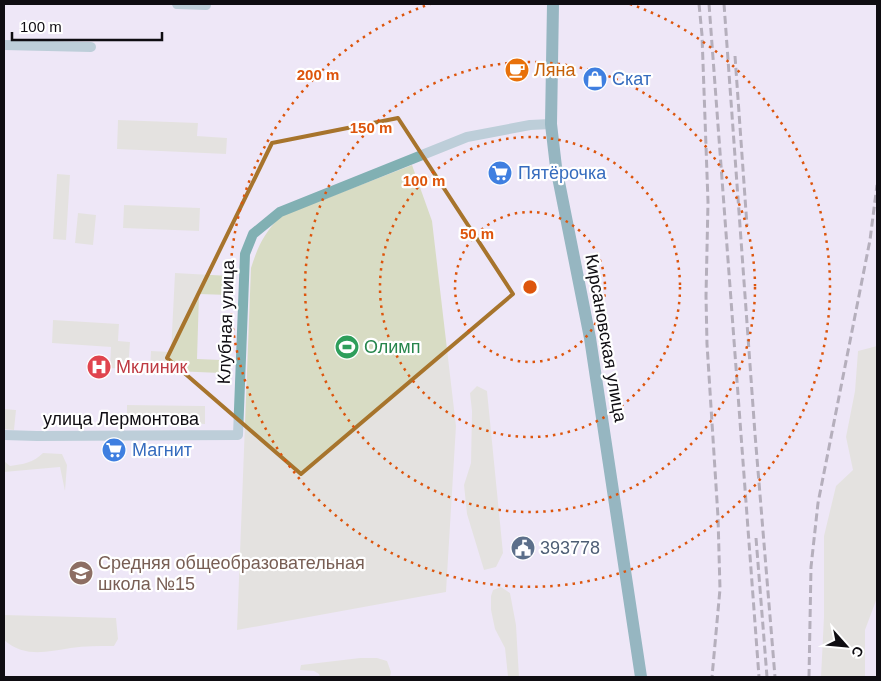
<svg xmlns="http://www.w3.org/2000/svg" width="881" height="681" viewBox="0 0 881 681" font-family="Arial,sans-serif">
<rect width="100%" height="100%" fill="#eee7f7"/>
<path fill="#d8dcc4" d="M118 120 198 123 197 136 227 138 226 154 117 149Z
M412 165 432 221 456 426 446 592 237 630 251 268C258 246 264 233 281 216Z
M57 174 70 175 66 240 53 239Z
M124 205 200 208 199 231 123 228Z
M78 213 96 215 93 245 75 243Z
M175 273 230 276 229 295 199 294 197 359 221 360V373L150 370 151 351 171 352Z
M53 320 119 324 118 341 130 342 128 369 110 368 111 347 52 343Z
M877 346V598L865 630V677H821L824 616V536L836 486 853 470 846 437 855 391 858 351Z
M477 386 487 391 503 553 496 567 484 570 467 514 464 485 471 463 472 411 470 393Z
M127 405 205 406V424L127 422Z
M4 409 16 410 14 430 4 429Z
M43 453 62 454 67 465 65 491 60 467 4 472V461L10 466C23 464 33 463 43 453Z
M501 587 510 593 516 625 519 677H508L505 648 495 629 491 610V596L493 590Z
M4 615 116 618 118 639 114 646C100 646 85 646 71 648 46 652 25 658 4 640Z
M360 658H377L387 661 391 672 390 677H320L319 674 314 671 300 670 301 665Z"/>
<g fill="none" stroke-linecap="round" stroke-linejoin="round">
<path stroke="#81b0b3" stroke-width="10" d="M177 4 206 5
M4 45 91 47
M4 435 37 436 238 435 245 254 253 234 280 212 467 137 530 125 551 124"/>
<path stroke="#2a7a7f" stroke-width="12" d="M553 4 551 124 556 167 590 338 641 677"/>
<path stroke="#6f6a74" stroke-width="3" stroke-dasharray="8 4" stroke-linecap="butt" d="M699 4 702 35 708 202 706 296 707 344 718 517 720 589 712 677
M709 4 759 677
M724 4 755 434 775 677
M735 56 747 226
M756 538 767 677
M809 677 811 567 818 503 870 240 877 185"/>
</g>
<path d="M0 0H881V681H0ZM398 118 513 294 301 474 167 358 272 143Z" fill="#eee7f7" fill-opacity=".55" fill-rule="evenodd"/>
<path fill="none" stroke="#a7742c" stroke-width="4" stroke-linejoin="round" d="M398 118 513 294 301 474 167 358 272 143Z"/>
<g fill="none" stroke="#dd550c" stroke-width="2.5" stroke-dasharray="2.5 5">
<circle cx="530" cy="287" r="75"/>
<circle cx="530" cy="287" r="150"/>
<circle cx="530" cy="287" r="225"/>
<path d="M630 4A300 300 0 1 1 430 4"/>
</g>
<defs>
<symbol id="cafe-disc" viewBox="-11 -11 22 22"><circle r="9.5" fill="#e8710a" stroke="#fff"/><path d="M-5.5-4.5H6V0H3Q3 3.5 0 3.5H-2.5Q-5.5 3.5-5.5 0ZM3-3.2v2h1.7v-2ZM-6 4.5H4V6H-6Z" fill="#fff"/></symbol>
<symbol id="shop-disc" viewBox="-11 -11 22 22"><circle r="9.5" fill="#3f7fe0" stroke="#fff"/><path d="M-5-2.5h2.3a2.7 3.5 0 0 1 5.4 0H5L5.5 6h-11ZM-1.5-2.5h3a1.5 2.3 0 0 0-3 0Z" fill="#fff"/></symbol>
<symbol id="supermarket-disc" viewBox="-11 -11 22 22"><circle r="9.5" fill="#3f7fe0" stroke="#fff"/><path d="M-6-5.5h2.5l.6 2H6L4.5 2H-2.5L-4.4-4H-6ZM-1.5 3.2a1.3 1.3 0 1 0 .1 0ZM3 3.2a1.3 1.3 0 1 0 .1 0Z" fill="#fff"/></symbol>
<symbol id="stadium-disc" viewBox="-11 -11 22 22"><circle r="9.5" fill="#2e9e5b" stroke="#fff"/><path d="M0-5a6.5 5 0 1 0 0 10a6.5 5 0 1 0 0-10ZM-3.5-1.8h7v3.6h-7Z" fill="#fff"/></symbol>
<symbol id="hospital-disc" viewBox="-11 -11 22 22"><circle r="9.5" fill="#e0444e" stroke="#fff"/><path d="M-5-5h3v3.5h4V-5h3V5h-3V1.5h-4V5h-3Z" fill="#fff"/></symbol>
<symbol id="civic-disc" viewBox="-11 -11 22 22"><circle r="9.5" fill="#5c6f8a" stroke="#fff"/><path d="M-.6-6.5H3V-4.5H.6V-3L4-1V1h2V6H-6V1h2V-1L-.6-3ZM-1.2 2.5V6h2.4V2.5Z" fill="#fff"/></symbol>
<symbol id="school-disc" viewBox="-11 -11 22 22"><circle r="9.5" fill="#8d6e63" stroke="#fff"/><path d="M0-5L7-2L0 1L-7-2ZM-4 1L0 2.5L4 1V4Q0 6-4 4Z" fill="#fff"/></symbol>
</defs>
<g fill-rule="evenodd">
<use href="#cafe-disc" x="503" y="56" width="28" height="28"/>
<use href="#shop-disc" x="581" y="65" width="28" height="28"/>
<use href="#supermarket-disc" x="486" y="159" width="28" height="28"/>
<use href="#stadium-disc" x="333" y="333" width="28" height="28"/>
<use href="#hospital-disc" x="85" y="353" width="28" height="28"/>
<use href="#supermarket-disc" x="100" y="436" width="28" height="28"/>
<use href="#civic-disc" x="509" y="534" width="28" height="28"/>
<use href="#school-disc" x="67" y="559" width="28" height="28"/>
</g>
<g text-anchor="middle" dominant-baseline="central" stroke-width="4.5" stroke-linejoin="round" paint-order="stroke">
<g font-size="18" fill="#c56008" stroke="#fff" text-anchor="start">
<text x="534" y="70">Ляна</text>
</g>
<g font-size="18" fill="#366cbe" stroke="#fff" text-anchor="start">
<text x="612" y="79">Скат</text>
<text x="518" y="173">Пятёрочка</text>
<text x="132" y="450">Магнит</text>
</g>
<g font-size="18" fill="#0f0d12" stroke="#fff">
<text transform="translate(226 322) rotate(-88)">Клубная улица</text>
<text transform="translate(606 338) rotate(80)">Кирсановская улица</text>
<text x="121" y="419">улица Лермонтова</text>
</g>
<g font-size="18" fill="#27864d" stroke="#fff" text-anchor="start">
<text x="364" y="347">Олимп</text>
</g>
<g font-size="18" fill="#be3a42" stroke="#fff" text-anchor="start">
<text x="116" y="367">Мклиник</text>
</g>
<g font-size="18" fill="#4e5e75" stroke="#fff" text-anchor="start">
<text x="540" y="548">393778</text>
</g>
<g font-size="18" fill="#785e54" stroke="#fff" text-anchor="start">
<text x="98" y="563">Средняя общеобразовательная<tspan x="98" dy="21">школа №15</tspan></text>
</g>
</g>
<circle cx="530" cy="287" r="8" fill="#dd550c" stroke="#fff" stroke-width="2.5"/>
<g font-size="15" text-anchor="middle" font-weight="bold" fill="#dd550c" stroke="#fff" stroke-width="4.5" stroke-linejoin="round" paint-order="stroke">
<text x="318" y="80">200 m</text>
<text x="371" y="133">150 m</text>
<text x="424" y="186">100 m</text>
<text x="477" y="239">50 m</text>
</g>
<rect width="881" height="681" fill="none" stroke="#0f0d12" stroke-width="10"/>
<g transform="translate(846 646) rotate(117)" stroke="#ffffff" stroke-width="4" paint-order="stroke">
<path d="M0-4L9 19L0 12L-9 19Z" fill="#0f0d12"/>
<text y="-8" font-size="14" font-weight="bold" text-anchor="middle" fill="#0f0d12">С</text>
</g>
<path d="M12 32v8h150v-8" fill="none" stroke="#0f0d12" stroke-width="2.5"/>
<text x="20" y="32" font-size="15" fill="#0f0d12" stroke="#ffffff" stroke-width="4" paint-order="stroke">100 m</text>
</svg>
